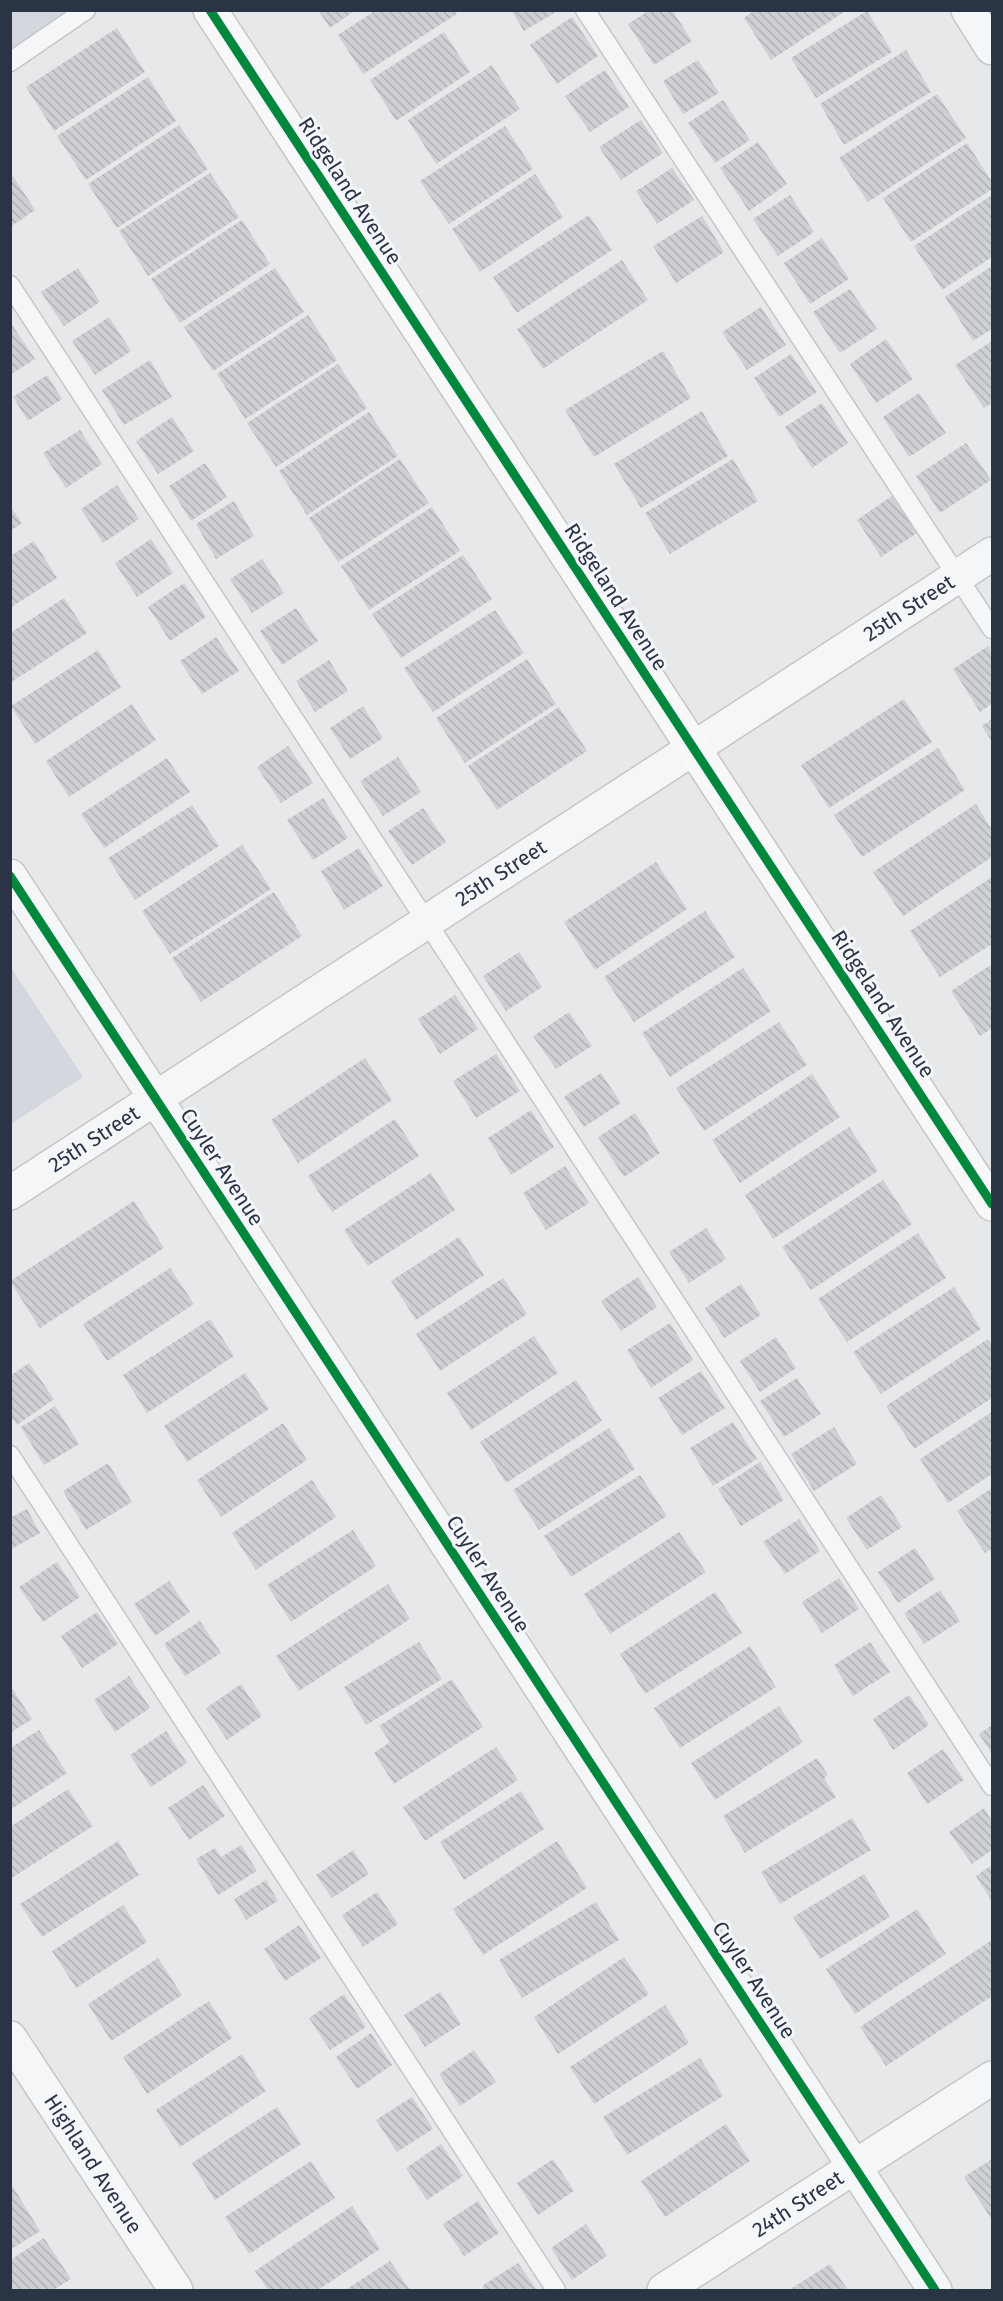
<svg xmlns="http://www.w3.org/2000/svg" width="1003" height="2301" viewBox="0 0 1003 2301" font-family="'Fira Sans',sans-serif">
<defs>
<pattern id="building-back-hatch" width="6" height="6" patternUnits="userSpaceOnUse" patternTransform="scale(1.5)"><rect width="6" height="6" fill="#ced0d3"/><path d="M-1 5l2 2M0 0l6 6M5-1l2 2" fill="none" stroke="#b1b3b6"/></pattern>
</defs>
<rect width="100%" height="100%" fill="#e6e8ea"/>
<path fill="#d4d7dd" d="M11 11H86L11 62Z
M10 966 83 1077 11 1124H10Z"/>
<path fill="url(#building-back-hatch)" d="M318 10H356L330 28Z
M376 10H454L457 14 363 74 338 35Z
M511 10H559L524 31Z
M650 10H672L692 41 654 65 628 24Z
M755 10H847L771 60 744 18Z
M867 11 892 52 816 98 791 58Z
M572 17 598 56 557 84 530 45Z
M117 28 145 72 54 131 26 87Z
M444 32 470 72 396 121 370 80Z
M906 50 931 92 844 145 820 104Z
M698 60 719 93 683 114 663 81Z
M492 65 520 109 436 164 408 120Z
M605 70 629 107 590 132 565 96Z
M148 77 176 121 86 180 57 136Z
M937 94 966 138 868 202 839 158Z
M723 100 750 140 715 163 688 123Z
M641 120 663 153 621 180 599 147Z
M179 125 208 169 117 228 88 184Z
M505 126 533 169 449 224 420 181Z
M758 142 787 184 749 211 720 168Z
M967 143 992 182V189L911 242 883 198Z
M672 168 694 200 657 224 636 191Z
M210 173 239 217 148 276 119 231Z
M535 174 563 217 480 272 452 229Z
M13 176 35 210 10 227V178Z
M790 195 814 232 778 256 753 219Z
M992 195V257L942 290 914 246Z
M589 215 612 250 517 313 493 277Z
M702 216 724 252 676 283 653 246Z
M242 220 270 264 180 323 151 279Z
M822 238 849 279 810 304 784 263Z
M622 260 648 300 543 369 517 329Z
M992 266V329L973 341 945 297Z
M78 268 100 302 64 326 41 292Z
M275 268 304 312 213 371 184 327Z
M850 289 877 329 840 353 813 312Z
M761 307 786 345 747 370 722 332Z
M308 315 337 360 245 419 217 374Z
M109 317 131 351 95 375 72 341Z
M12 325 35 359 10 375V326Z
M886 339 913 379 876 403 850 364Z
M992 341V403L984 408 955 365Z
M663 351 691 398 594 457 565 410Z
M791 354 817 392 779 417 754 378Z
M150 360 172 397 124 425 102 390Z
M338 364 367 408 276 467 247 423Z
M47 375 62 399 28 421 13 397Z
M919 393 946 433 909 457 883 417Z
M822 403 848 443 812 468 785 427Z
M702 411 728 456 641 508 614 464Z
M369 412 398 456 307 515 279 471Z
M172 417 194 451 158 474 136 441Z
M80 430 102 464 66 488 43 453Z
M966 443 991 480 940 513 916 476Z
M400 459 429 503 338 562 309 518Z
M733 459 758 501 670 554 645 513Z
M205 463 227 497 191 521 169 486Z
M117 485 139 519 103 543 81 509Z
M892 496 917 533 881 557 857 520Z
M234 501 254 536 216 559 196 524Z
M10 506 22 523 10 531Z
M432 507 460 551 369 610 341 566Z
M151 539 173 573 137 597 115 563Z
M34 541 57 578 10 608V556Z
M463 555 492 599 401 658 372 614Z
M262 559 284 593 252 613 230 579Z
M184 583 206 617 170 641 148 607Z
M64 598 87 633 10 683V633Z
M296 608 318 641 282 665 260 631Z
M495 610 524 653 433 712 404 668Z
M216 637 239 671 202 694 180 661Z
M988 646 992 654V704L980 712 953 669Z
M98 650 121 687 35 744 11 706Z
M527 659 556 704 465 763 436 718Z
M329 660 348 691 315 712 296 681Z
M904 699 932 742 829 808 801 765Z
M132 704 156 740 69 797 46 761Z
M363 706 383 738 350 759 330 728Z
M559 707 587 751 497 810 468 766Z
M992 719V742L982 726Z
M288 746 313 783 281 803 257 767Z
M938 748 965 790 862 857 834 815Z
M398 757 421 792 383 816 360 781Z
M167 758 190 792 104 848 81 814Z
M323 798 348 838 313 860 287 820Z
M976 804 992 830V857L903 916 873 872Z
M192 805 219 846 135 900 108 858Z
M423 808 446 842 412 865 388 831Z
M242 845 271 889 170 954 142 911Z
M359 848 383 886 344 910 321 871Z
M656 862 687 909 595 970 564 922Z
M992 877V944L940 977 910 931Z
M274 892 302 936 201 1002 172 958Z
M705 911 735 957 634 1022 604 977Z
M519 952 542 987 506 1011 483 976Z
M992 964V1028L980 1036 951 991Z
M743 968 771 1011 670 1077 642 1033Z
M455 995 478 1029 440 1054 418 1019Z
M569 1012 592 1046 556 1069 533 1036Z
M779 1022 807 1065 704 1131 676 1088Z
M496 1054 520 1091 476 1118 453 1081Z
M365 1058 392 1100 298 1163 271 1120Z
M601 1073 621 1103 584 1127 564 1097Z
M812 1074 840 1117 740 1183 712 1140Z
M531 1110 554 1147 511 1175 488 1138Z
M635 1113 660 1153 624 1177 598 1137Z
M395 1119 419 1156 332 1212 308 1176Z
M849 1127 878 1171 773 1239 745 1195Z
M565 1166 589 1203 546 1230 523 1193Z
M431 1173 455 1210 368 1266 344 1230Z
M883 1180 912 1224 811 1290 782 1247Z
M134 1201 164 1248 40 1328 10 1281Z
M706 1228 726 1259 689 1283 669 1252Z
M918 1233 946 1278 847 1342 818 1299Z
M459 1237 484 1275 416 1320 391 1281Z
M170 1268 194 1304 107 1361 83 1324Z
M638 1277 657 1307 621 1331 601 1301Z
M503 1278 527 1314 440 1371 416 1334Z
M741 1284 761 1315 724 1338 705 1308Z
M954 1287 981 1329 881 1394 853 1352Z
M210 1319 234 1356 147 1413 123 1375Z
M670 1323 693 1360 651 1388 627 1350Z
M534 1336 558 1373 471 1430 447 1393Z
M776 1337 796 1368 760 1392 740 1361Z
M988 1339 992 1345V1398L914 1449 886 1406Z
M29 1363 54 1399 17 1425 10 1415V1376Z
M701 1371 725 1408 682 1435 658 1398Z
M245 1373 269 1409 187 1462 164 1426Z
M797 1378 821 1414 784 1437 760 1401Z
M576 1380 602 1421 506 1483 480 1442Z
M55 1406 79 1444 44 1465 21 1427Z
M992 1412V1474L948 1503 920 1459Z
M733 1422 757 1459 713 1486 690 1448Z
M283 1423 307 1460 221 1517 197 1480Z
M834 1427 857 1464 814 1491 791 1454Z
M609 1428 635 1469 539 1530 513 1490Z
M760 1462 784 1500 741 1526 718 1489Z
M108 1463 132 1502 86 1530 63 1491Z
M640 1475 667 1516 571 1577 544 1536Z
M312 1480 336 1517 256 1570 232 1533Z
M992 1488V1549L985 1553 957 1511Z
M881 1495 902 1527 867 1550 846 1518Z
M27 1509 40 1533 10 1550V1518Z
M799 1519 820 1551 785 1574 763 1542Z
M353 1530 376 1566 291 1622 267 1585Z
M679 1532 706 1572 610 1634 584 1594Z
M915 1548 935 1579 898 1603 878 1572Z
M57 1562 80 1597 43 1622 19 1587Z
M839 1578 859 1609 822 1633 802 1602Z
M169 1581 190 1612 155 1636 134 1604Z
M388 1584 410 1619 299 1691 276 1656Z
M940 1590 960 1621 924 1644 904 1613Z
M715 1592 742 1633 645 1694 620 1654Z
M97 1612 118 1644 82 1668 61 1636Z
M200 1621 221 1653 185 1676 164 1644Z
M419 1642 442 1679 366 1725 344 1687Z
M870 1642 890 1672 853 1696 834 1665Z
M750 1646 776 1687 680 1748 654 1708Z
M129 1676 150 1708 115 1732 94 1700Z
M452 1679 483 1727 394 1784 374 1753 390 1742 379 1726Z
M241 1684 262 1716 227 1740 206 1708Z
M10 1685 32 1719 10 1733Z
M909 1695 929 1725 893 1750 873 1719Z
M779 1706 803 1742 715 1800 691 1763Z
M992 1725V1754L979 1734Z
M39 1730 67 1773 10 1810V1748Z
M166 1731 187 1763 151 1787 130 1755Z
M496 1747 518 1780 425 1841 403 1807Z
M943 1749 964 1780 927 1804 907 1773Z
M817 1758 828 1775 824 1778 836 1797 745 1853 723 1816Z
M203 1785 225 1816 189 1840 168 1808Z
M68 1789 93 1826 10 1879V1827Z
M521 1791 544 1829 464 1880 440 1842Z
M984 1808 992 1821V1850L972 1864 949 1832Z
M852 1818 871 1850 780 1904 761 1872Z
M118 1841 139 1875 42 1937 20 1904Z
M557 1841 587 1888 483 1955 453 1909Z
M241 1845 257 1871 218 1895 196 1859 215 1848 221 1857Z
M353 1850 369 1874 332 1898 316 1875Z
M992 1865V1902L976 1876Z
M864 1874 890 1917 820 1959 793 1917Z
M266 1880 278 1901 246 1920 234 1899Z
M377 1892 398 1924 363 1947 342 1915Z
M596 1902 619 1940 522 1998 499 1960Z
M123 1905 147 1942 76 1988 52 1951Z
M917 1909 946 1954 855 2014 826 1969Z
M299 1925 321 1958 285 1981 264 1949Z
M992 1940V1996L886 2066 860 2027Z
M624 1957 649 1994 558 2054 534 2017Z
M158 1958 182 1995 111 2041 88 2004Z
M440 1992 461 2024 425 2047 404 2015Z
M344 1994 366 2027 330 2050 309 2018Z
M209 2001 232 2038 147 2094 123 2057Z
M665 2005 689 2043 594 2104 570 2067Z
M371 2033 392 2065 357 2089 336 2057Z
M474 2050 496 2082 460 2106 439 2074Z
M242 2054 266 2091 180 2147 156 2110Z
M700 2058 723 2096 627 2155 603 2117Z
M412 2097 433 2129 397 2152 376 2120Z
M277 2107 301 2144 215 2200 192 2163Z
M726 2124 750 2161 665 2217 641 2181Z
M441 2144 463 2176 427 2200 406 2168Z
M553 2159 574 2191 538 2215 517 2183Z
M992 2159V2220L964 2177Z
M311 2161 335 2198 249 2254 225 2217Z
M13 2187 40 2231 10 2250V2189Z
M478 2201 499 2233 464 2256 443 2224Z
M352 2206 380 2249 318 2290H268L255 2271Z
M586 2224 607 2256 572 2280 551 2248Z
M44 2238 71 2279 53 2290H10V2260Z
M390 2261 410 2290H345Z
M518 2263 537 2290H485L482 2286Z
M830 2264 848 2290H789Z"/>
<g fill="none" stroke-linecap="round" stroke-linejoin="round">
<defs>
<path id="lane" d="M585 10 992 629
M10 62 86 10
M10 285 992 1786
M10 1455 556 2290"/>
<path id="street" d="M968 10 992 48
M10 876 935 2290
M10 1193 992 554
M10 2038 176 2290
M664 2290 992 2078"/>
<path id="secondary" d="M210 10 992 1204"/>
</defs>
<use href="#lane" stroke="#c4c6c8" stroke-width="21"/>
<use href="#street" stroke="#c4c6c8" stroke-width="36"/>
<use href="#secondary" stroke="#c4c6c8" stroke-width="36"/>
<use href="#lane" stroke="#f5f6f7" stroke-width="18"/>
<use href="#street" stroke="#f5f6f7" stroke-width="33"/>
<use href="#secondary" stroke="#f8f8f8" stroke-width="33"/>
<defs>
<path id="cycleway" d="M210 10 992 1204
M10 876 935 2290"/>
</defs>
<use href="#cycleway" stroke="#f4f6f9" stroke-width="13"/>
<use href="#cycleway" stroke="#00873e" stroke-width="9"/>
</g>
<g text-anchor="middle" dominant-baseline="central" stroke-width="6" stroke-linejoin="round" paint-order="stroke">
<g font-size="21" fill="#2b3445" stroke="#f4f6f9">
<text transform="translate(350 191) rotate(57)">Ridgeland Avenue</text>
<text transform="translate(616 597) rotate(57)">Ridgeland Avenue</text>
<text transform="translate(909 608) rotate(-33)">25th Street</text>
<text transform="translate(501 873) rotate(-33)">25th Street</text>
<text transform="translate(883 1004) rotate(57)">Ridgeland Avenue</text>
<text transform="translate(94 1139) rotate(-33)">25th Street</text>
<text transform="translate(222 1167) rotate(57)">Cuyler Avenue</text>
<text transform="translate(488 1574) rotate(57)">Cuyler Avenue</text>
<text transform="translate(754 1980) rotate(57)">Cuyler Avenue</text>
<text transform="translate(93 2164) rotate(57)">Highland Avenue</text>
<text transform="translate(798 2204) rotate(-33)">24th Street</text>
</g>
</g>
<rect width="1003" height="2301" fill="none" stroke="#2b3445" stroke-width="24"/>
</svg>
